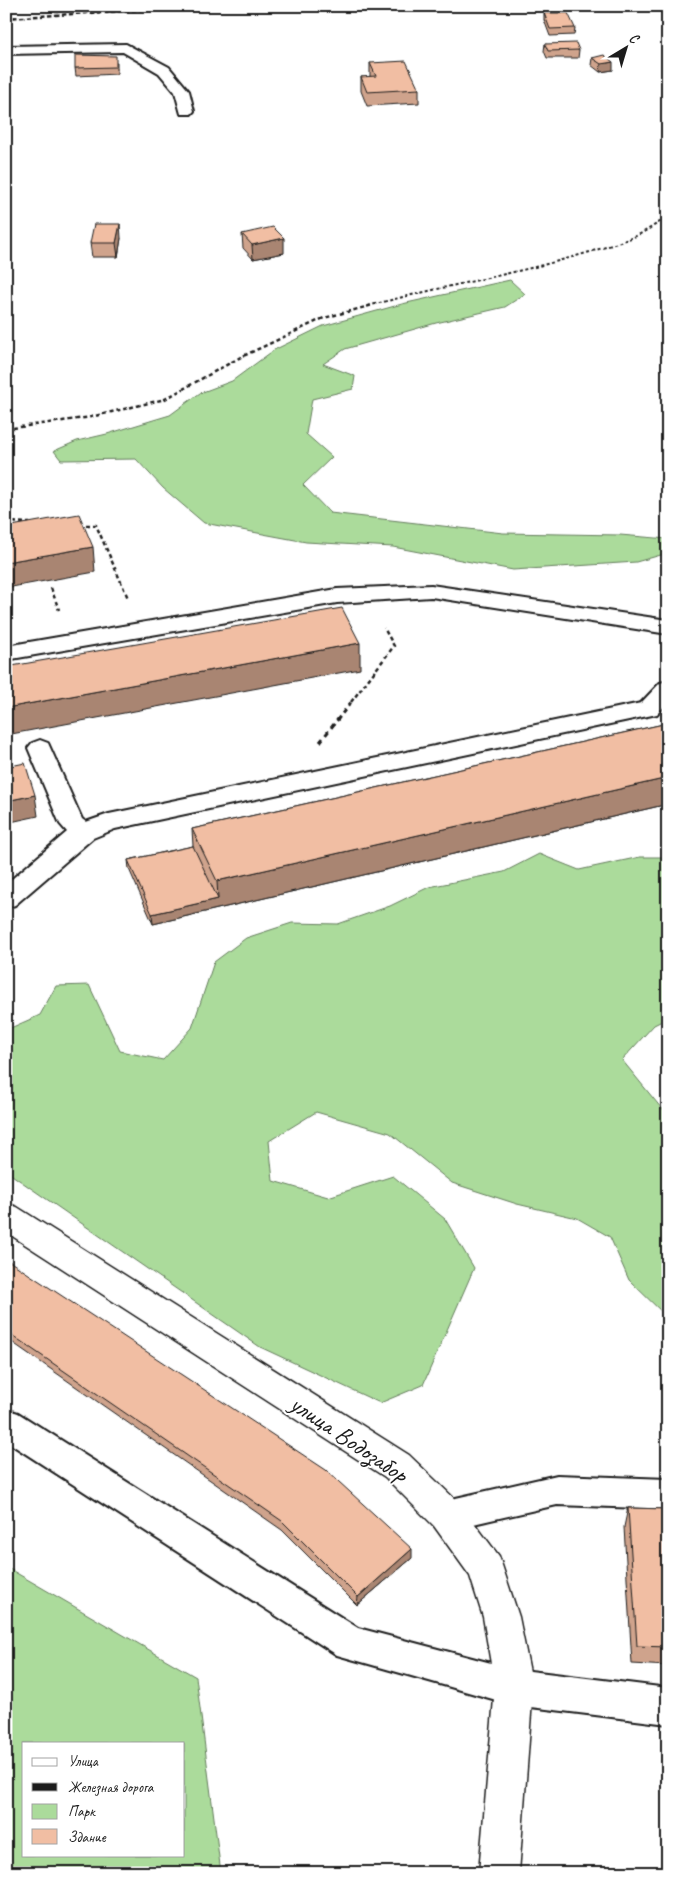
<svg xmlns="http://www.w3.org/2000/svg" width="674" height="1879" viewBox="0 0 674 1879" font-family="Caveat,sans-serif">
<rect width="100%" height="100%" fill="#fff"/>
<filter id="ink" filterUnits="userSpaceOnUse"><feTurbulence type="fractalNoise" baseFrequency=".02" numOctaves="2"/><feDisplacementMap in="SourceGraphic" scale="10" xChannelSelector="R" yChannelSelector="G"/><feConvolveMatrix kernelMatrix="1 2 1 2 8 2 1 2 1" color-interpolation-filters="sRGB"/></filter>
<g filter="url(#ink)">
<path fill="#abdb9b" stroke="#647c5c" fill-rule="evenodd" d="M510 280 525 294 505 307 436 323 345 349 323 364 355 376 353 389 312 399 306 434 332 457 303 485 330 513 503 533 620 535 668 539V553L636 562 513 570 393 547 306 542 204 523 163 488 136 459 61 460 54 451 77 441 107 434 170 415 200 393 232 381 274 350 323 326 402 304Z
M539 854 579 870 640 857H668V1018L654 1025 622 1060 662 1109 668 1108V1318L629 1280 610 1237 577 1218 517 1204 452 1183 390 1133 316 1112 269 1141 273 1181 328 1197 393 1176 445 1219 474 1268 423 1385 380 1403 260 1347 6 1171V1030L40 1015 56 986 89 985 120 1051 163 1060 192 1028 214 962 246 938 292 923 338 924 390 906 429 887 504 872Z
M6 1567 196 1677 221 1873H6ZM24 1743H184V1855H24Z"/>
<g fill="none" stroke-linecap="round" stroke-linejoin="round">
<defs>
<path id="service" d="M126 44 169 67 189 91 194 111 191 114H181L175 92 159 73 123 52 6 54V46Z
M431 585 668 620V634L431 597 337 603 6 660V646L337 589Z
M668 681V702L657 714 115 829 93 838 15 905 6 908V884L67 832 60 824 28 748 32 743 40 740 48 743 82 819 86 822 109 814 641 703 660 683Z
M6 1409 18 1413 358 1628 514 1669 668 1688V1724L514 1705 337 1655 6 1441Z
M557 1475 668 1479V1509L557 1505 447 1530 435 1526 430 1515 435 1504 447 1500Z"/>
<path id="minor" d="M6 1203 17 1207 409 1455 460 1504 499 1556 519 1617 533 1687 519 1873H479L495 1687 483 1617 470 1576 434 1526 385 1477 6 1232Z"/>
</defs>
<use href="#service" stroke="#1c1c1c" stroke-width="4"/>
<use href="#minor" stroke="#1c1c1c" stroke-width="3"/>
<path stroke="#1c1c1c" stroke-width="2" stroke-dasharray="3 2.5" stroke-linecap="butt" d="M368 306C456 282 546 270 631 238 644 233 656 224 668 217"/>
<path stroke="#1c1c1c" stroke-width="2.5" stroke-dasharray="4 3" stroke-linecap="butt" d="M6 429 91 417 165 399 239 358 324 318 373 305
M6 522 30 523
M79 525H96L128 598
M51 588 59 610
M351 702 394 646 384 628"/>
<path stroke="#1c1c1c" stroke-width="3" stroke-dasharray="5 4" stroke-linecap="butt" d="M320 742 352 701"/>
<use href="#service" fill="#fff" fill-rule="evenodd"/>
<use href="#minor" fill="#fff" fill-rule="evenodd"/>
<path stroke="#1c1c1c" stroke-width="2.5" stroke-dasharray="4.5 2.5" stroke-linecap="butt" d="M6 18 205 6"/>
</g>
<path fill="#cfa38c" stroke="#1c1c1c" d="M544 13 575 28 574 35 550 36 544 20Z
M545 44 579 50 578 58H547L544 51Z
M592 58 613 70 600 72 591 65Z
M117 63V74L76 76 75 68Z
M370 63 419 89V103L367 106 361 91V77H370Z
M242 234 284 253 253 259 243 248Z
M121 238 118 257H92L90 243Z
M668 723V804L153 924 129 869 128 860 193 846 192 829Z
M6 1259 412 1558 357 1605 282 1530 6 1338Z
M628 1508 668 1509V1666L632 1664 624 1527Z"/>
<path fill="#a98572" stroke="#1c1c1c" d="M613 62V70L600 72 601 64Z
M120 224 121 238 118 257 116 243Z
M284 238V253L253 259 252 245Z
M93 547 95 572 6 588V562Z
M360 643V669L6 735V708Z
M668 778V804L153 924 152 914 218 899 217 881Z
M35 795 38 816 6 823V801Z
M412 1549V1558L357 1605 358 1597Z"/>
<path fill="#f1bea3" stroke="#1c1c1c" d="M544 13H568L575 28 550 29Z
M576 43 579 50 548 51 545 44Z
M75 55 116 56V67L75 68Z
M604 55 613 62 601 64 592 58Z
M406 61 419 89 367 92 361 77 376 76 370 63Z
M94 224H120L116 243H90Z
M273 227 284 238 252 245 242 234Z
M79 514 93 547 6 562V527Z
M342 608 360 643 6 708V667Z
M668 723V778L217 881 192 829Z
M25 763 35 795 6 801V767Z
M193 846 218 899 152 914 128 860Z
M6 1259 326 1470 412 1549 358 1597 282 1521 6 1331Z
M628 1508 668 1509V1647L637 1646Z"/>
</g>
<g text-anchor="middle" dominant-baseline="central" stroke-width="4" stroke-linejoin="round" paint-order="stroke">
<g font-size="25" fill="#1c1c1c" stroke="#fff">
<text transform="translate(349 1439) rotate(34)">улица Водозабор</text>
</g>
</g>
<rect width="674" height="1879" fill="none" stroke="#fff" stroke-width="25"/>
<rect x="12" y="12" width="649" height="1854" fill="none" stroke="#1c1c1c" stroke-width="2" filter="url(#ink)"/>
<rect x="22" y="1742" width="162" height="115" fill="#ffffff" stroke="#a4a4a4"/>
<rect x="32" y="1758" width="25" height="8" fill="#ffffff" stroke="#a4a4a4"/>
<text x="68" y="1766" font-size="15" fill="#1c1c1c">Улица</text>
<rect x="32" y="1783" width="25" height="8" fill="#1c1c1c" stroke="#a4a4a4"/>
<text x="68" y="1792" font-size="15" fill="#1c1c1c">Железная дорога</text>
<rect x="32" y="1804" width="25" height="15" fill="#abdb9b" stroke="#a4a4a4"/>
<text x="68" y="1816" font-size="15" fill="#1c1c1c">Парк</text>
<rect x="32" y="1829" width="25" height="15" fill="#f1bea3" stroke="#a4a4a4"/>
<text x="68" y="1842" font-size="15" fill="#1c1c1c">Здание</text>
<g transform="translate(626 48) rotate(38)" stroke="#ffffff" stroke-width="4" paint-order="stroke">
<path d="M0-4L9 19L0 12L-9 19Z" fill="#1c1c1c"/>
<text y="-8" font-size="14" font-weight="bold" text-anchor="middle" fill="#1c1c1c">С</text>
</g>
</svg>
